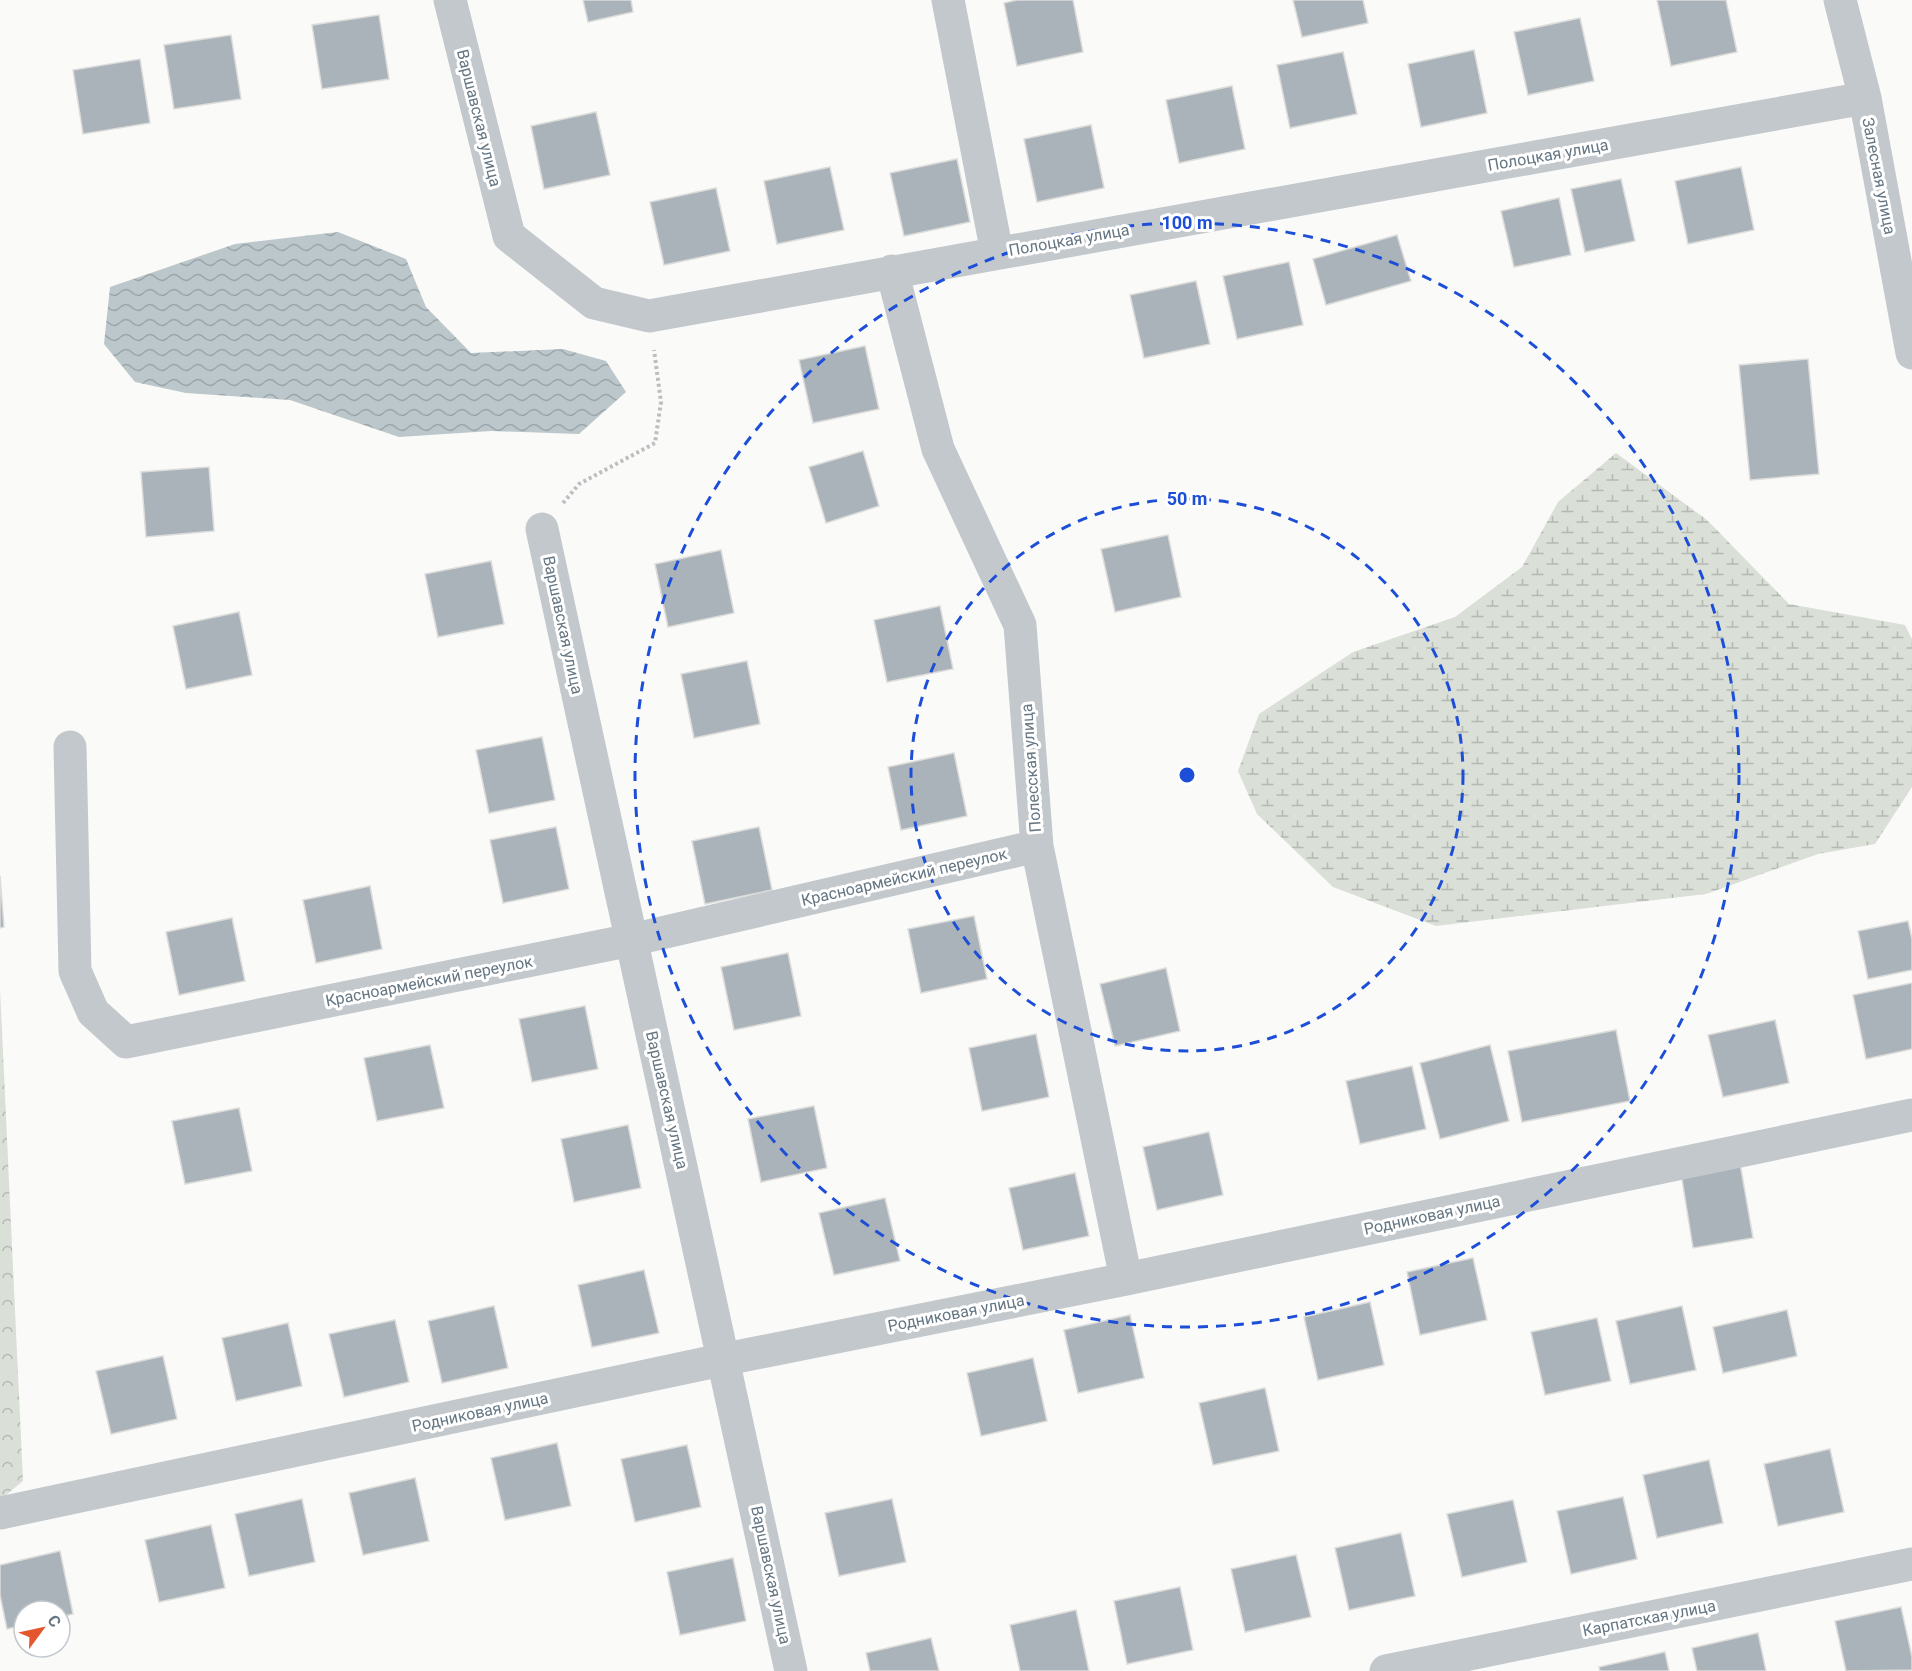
<svg xmlns="http://www.w3.org/2000/svg" width="1912" height="1671" viewBox="0 0 1912 1671" font-family="Roboto,sans-serif">
<defs>
<pattern id="forest-crowns" width="20" height="18" patternUnits="userSpaceOnUse" patternTransform="scale(1.5)"><rect width="20" height="18" fill="#dadfd7"/><path d="M2 6a3 3 0 1 1 6 0M12 15a3 3 0 1 1 6 0" fill="none" stroke="#b4b9b4"/></pattern>
<pattern id="wetland-marsh" width="20" height="14" patternUnits="userSpaceOnUse" patternTransform="scale(1.5)"><rect width="20" height="14" fill="#dadfd7"/><path d="M1 5h8M5 5V1M11 12h8M15 12V8" fill="none" stroke="#b4b9b4"/></pattern>
<pattern id="water-waves" width="16" height="10" patternUnits="userSpaceOnUse" patternTransform="scale(1.5)"><rect width="16" height="10" fill="#bbc7cb"/><path d="M0 5q4-4 8 0t8 0" fill="none" stroke="#9ca6aa"/></pattern>
</defs>
<rect width="100%" height="100%" fill="#fafaf8"/>
<path fill="url(#forest-crowns)" d="M0 989 23 1481 0 1500Z"/>
<path fill="url(#wetland-marsh)" d="M1616 453 1707 520 1789 604 1905 625 1912 639V787L1875 844 1818 854 1706 894 1436 926 1333 887 1257 814 1238 771 1259 714 1353 652 1455 617 1522 567 1558 502Z"/>
<path fill="url(#water-waves)" d="M338 232 406 259 426 307 471 353 563 349 606 361 626 392 579 434 491 431 399 437 290 400 186 393 135 382 104 344 110 287 235 244Z"/>
<path fill="#aab3b9" stroke="#dcdcda" stroke-width="1.5" d="M583 0H631L633 12 588 22Z
M1017 0H1073L1083 52 1017 66 1004 3Z
M1293 0H1363L1368 23 1302 37Z
M1657 0H1726L1737 52 1671 66Z
M379 15 389 79 322 89 312 25Z
M1580 18 1594 81 1528 95 1514 32Z
M231 35 241 99 174 109 164 45Z
M1474 50 1487 113 1421 127 1408 64Z
M1343 52 1357 114 1290 128 1277 65Z
M140 59 150 123 83 134 73 70Z
M1232 86 1245 149 1179 163 1166 100Z
M596 112 610 175 544 189 531 126Z
M1091 125 1104 188 1037 202 1024 139Z
M957 159 970 222 904 236 890 173Z
M830 167 844 230 777 244 764 181Z
M1741 167 1754 230 1688 244 1675 181Z
M1621 179 1635 241 1585 252 1571 189Z
M716 188 730 251 664 265 650 202Z
M1559 198 1571 255 1514 267 1501 211Z
M1397 235 1411 281 1326 305 1313 259Z
M1289 262 1303 325 1237 339 1223 276Z
M1196 281 1210 344 1144 358 1130 295Z
M865 346 879 409 813 423 799 360Z
M1808 359 1819 474 1750 480 1739 365Z
M863 451 879 506 826 523 809 467Z
M209 467 214 531 146 537 141 472Z
M1168 535 1181 597 1115 612 1101 549Z
M721 550 734 613 668 627 655 564Z
M491 561 504 624 438 637 425 574Z
M940 606 953 669 887 682 874 620Z
M239 612 252 675 186 689 173 626Z
M747 661 760 724 694 738 681 674Z
M542 737 555 800 489 813 476 750Z
M954 753 967 816 901 830 888 767Z
M556 827 569 889 503 903 490 840Z
M759 827 772 890 705 904 692 841Z
M0 876 4 927 0 928Z
M370 886 382 949 316 963 303 900Z
M974 916 987 979 921 993 908 929Z
M232 918 245 981 179 995 166 932Z
M1908 921 1912 939V970L1868 979 1858 931Z
M788 953 801 1016 734 1030 721 967Z
M1166 968 1180 1031 1115 1046 1100 984Z
M1912 983V1049L1866 1059 1853 995Z
M585 1006 598 1069 532 1082 519 1019Z
M1775 1020 1789 1083 1723 1097 1708 1035Z
M1616 1030 1630 1101 1522 1122 1508 1051Z
M1036 1034 1049 1097 982 1111 969 1048Z
M430 1045 444 1108 377 1121 364 1058Z
M1490 1045 1509 1121 1440 1139 1420 1063Z
M1412 1066 1426 1129 1360 1144 1346 1081Z
M814 1106 827 1168 761 1182 748 1119Z
M239 1108 252 1171 185 1184 172 1121Z
M628 1125 641 1188 574 1202 561 1139Z
M1209 1132 1223 1195 1157 1210 1143 1147Z
M1740 1163 1753 1238 1693 1248 1681 1173Z
M1075 1173 1089 1236 1023 1250 1009 1188Z
M885 1198 900 1261 834 1275 819 1213Z
M1473 1258 1487 1320 1420 1335 1407 1272Z
M644 1270 659 1333 592 1347 578 1285Z
M1370 1302 1384 1365 1318 1380 1304 1317Z
M494 1306 508 1368 442 1383 428 1321Z
M1682 1306 1696 1370 1630 1384 1616 1321Z
M1787 1310 1797 1356 1723 1373 1713 1327Z
M1130 1315 1144 1378 1078 1393 1064 1330Z
M1597 1318 1611 1381 1545 1395 1531 1332Z
M395 1320 409 1382 344 1397 329 1334Z
M288 1323 302 1386 236 1401 222 1338Z
M163 1356 177 1419 111 1434 96 1371Z
M1033 1358 1047 1421 981 1436 967 1373Z
M1265 1388 1279 1451 1213 1465 1199 1403Z
M557 1443 571 1506 505 1520 491 1458Z
M687 1445 701 1507 635 1522 621 1459Z
M1830 1449 1844 1512 1778 1526 1764 1464Z
M1709 1460 1723 1523 1657 1538 1643 1475Z
M415 1478 429 1541 363 1555 349 1493Z
M1623 1497 1637 1559 1571 1574 1557 1511Z
M302 1499 315 1562 249 1576 235 1514Z
M892 1499 906 1562 839 1576 825 1513Z
M1513 1500 1527 1562 1462 1577 1447 1514Z
M211 1525 225 1588 159 1602 145 1540Z
M1401 1533 1415 1596 1349 1610 1335 1548Z
M60 1551 73 1614 60 1617V1611H24V1625L7 1629 0 1595V1565Z
M1296 1555 1311 1617 1245 1632 1231 1569Z
M733 1558 746 1621 680 1635 667 1572Z
M1180 1587 1193 1650 1127 1664 1114 1601Z
M1901 1607 1912 1657V1670L1846 1671 1835 1621Z
M1076 1610 1089 1671H1020L1010 1625Z
M1758 1633 1766 1671H1697L1692 1648Z
M931 1638 939 1671H870L866 1653Z
M1665 1652 1669 1671H1600L1599 1667Z"/>
<g fill="none" stroke-linecap="round" stroke-linejoin="round">
<path stroke="#bbbfc2" stroke-width="4" stroke-dasharray="3 3" stroke-linecap="butt" d="M563 503 579 484 655 443 661 402 654 350"/>
<path stroke="#c3c8cc" stroke-width="33" d="M450 0 509 236 594 303 649 316 1865 98
M948 0 997 253
M1840 0 1865 98 1912 353
M892 271 938 449 1020 625 1037 846 1126 1279
M542 529C624 910 711 1290 791 1671
M70 747 75 971 93 1012 126 1042 631 940 1037 846
M0 1513 726 1359 1126 1279 1912 1115
M1386 1671 1912 1564"/>
</g>
<g fill="none" stroke="#1d4ed8" stroke-width="3" stroke-dasharray="10 8">
<circle cx="1187" cy="775" r="276"/>
<circle cx="1187" cy="775" r="552"/>
</g>
<g text-anchor="middle" dominant-baseline="central" stroke-width="6" stroke-linejoin="round" paint-order="stroke">
<g font-size="16" fill="#657683" stroke="#fff">
<text transform="translate(479 118) rotate(76)">Варшавская улица</text>
<text transform="translate(1548 155) rotate(-10)">Полоцкая улица</text>
<text transform="translate(1879 176) rotate(79)">Залесная улица</text>
<text transform="translate(1069 240) rotate(-10)">Полоцкая улица</text>
<text transform="translate(563 625) rotate(78)">Варшавская улица</text>
<text transform="translate(1031 768) rotate(-94)">Полесская улица</text>
<text transform="translate(904 877) rotate(-13)">Красноармейский переулок</text>
<text transform="translate(429 981) rotate(-11)">Красноармейский переулок</text>
<text transform="translate(667 1100) rotate(77)">Варшавская улица</text>
<text transform="translate(1432 1215) rotate(-12)">Родниковая улица</text>
<text transform="translate(956 1313) rotate(-11)">Родниковая улица</text>
<text transform="translate(480 1412) rotate(-12)">Родниковая улица</text>
<text transform="translate(771 1575) rotate(78)">Варшавская улица</text>
<text transform="translate(1649 1618) rotate(-11)">Карпатская улица</text>
</g>
</g>
<circle cx="1187" cy="775" r="9" fill="#1d4ed8" stroke="#fff" stroke-width="3"/>
<g font-size="18" text-anchor="middle" font-weight="bold" fill="#1d4ed8" stroke="#fff" stroke-width="6" stroke-linejoin="round" paint-order="stroke">
<text x="1187" y="229">100 m</text>
<text x="1187" y="505">50 m</text>
</g>
<g transform="translate(42 1629) rotate(57)"><circle r="28" fill="#ffffff" stroke="#c1c8cd" stroke-width="1.5"/>
<path d="M0-4.5L10 22L0 15L-10 22Z" fill="#e4572e"/>
<text y="-9" font-size="16" font-weight="bold" text-anchor="middle" fill="#657683">С</text>
</g>
</svg>
